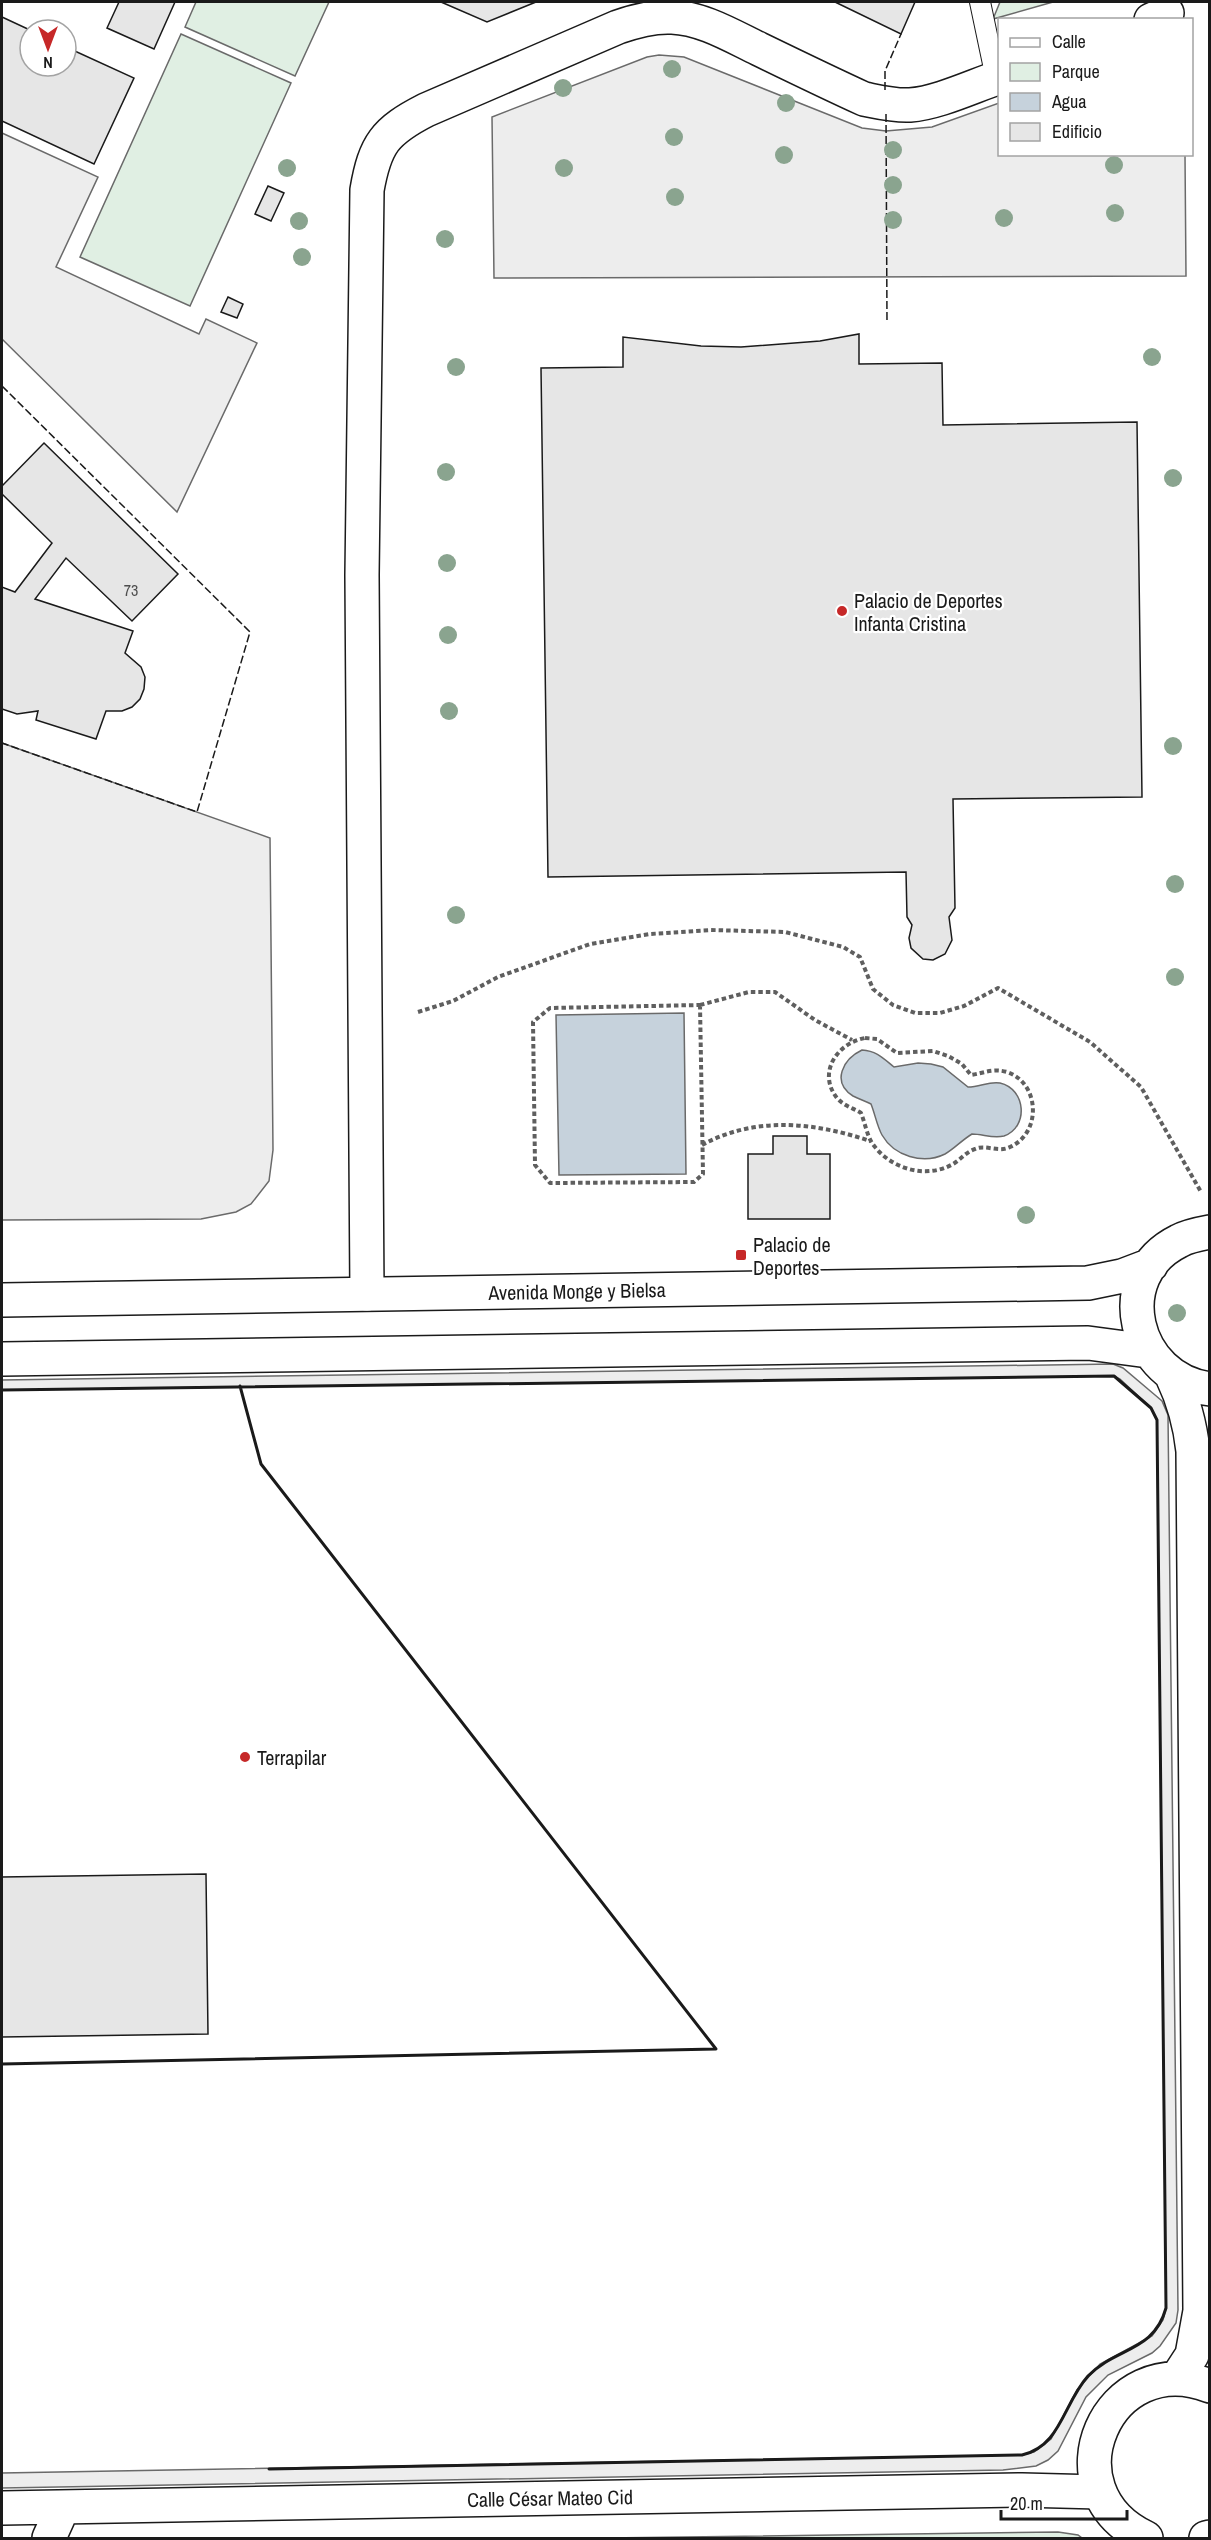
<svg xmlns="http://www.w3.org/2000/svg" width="1211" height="2540" viewBox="0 0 1211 2540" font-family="'Archivo Narrow',sans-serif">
<rect width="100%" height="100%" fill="#fff"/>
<path fill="#e0efe3" stroke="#6a6a6a" stroke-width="1.5" d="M196 2H329L295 76 185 27Z
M1000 2H1053L993 19Z
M181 34 291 83 190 306 80 257Z
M1058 2532 1078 2535 1082 2538H605Z"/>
<path fill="#ededed" stroke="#6a6a6a" stroke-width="1.5" d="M659 55 684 57 862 128 886 131 932 127 999 103 1000 154 1185 155 1186 276 494 278 492 117 647 57Z
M2 133 98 177 56 267 199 334 206 319 257 343 177 512 2 339Z
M2 743 270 838 273 1150 269 1181 251 1204 236 1212 201 1219 2 1220Z
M1113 1364 1123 1368 1155 1395 1162 1401 1168 1415 1178 2310 1176 2323 1160 2346 1152 2353 1108 2375 1086 2397 1058 2451 1048 2460 1036 2466 1003 2470 2 2488V2473L1022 2455 1034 2452 1051 2439 1077 2390 1100 2364 1152 2336 1163 2320 1166 2308 1157 1420 1151 1408 1120 1379 1114 1376 2 1390V1380Z"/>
<path fill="#c6d2dc" stroke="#6a6a6a" stroke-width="1.5" d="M684 1013 686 1174 559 1175 556 1015Z
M862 1050C877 1051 883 1058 894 1067L918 1063 931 1064 943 1067 968 1087C980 1087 989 1081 1000 1083 1026 1089 1029 1127 1004 1136 993 1139 983 1134 972 1134 962 1140 954 1149 945 1154 923 1165 894 1156 882 1135 877 1126 875 1114 871 1104 865 1101 859 1099 853 1096 831 1082 843 1059 862 1050Z"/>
<path fill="#e6e6e6" stroke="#1a1a1a" stroke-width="1.5" d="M119 2H175L154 49 107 28Z
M441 2H536L487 22Z
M835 2H915L901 34Z
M2 17 30 30V66H66V47L134 78 94 164 2 121Z
M268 186 284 193 271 221 255 214Z
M228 297 243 304 237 318 221 312Z
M859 334V364L942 363 943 425 1137 422 1142 797 953 799 955 908 949 917 952 940 945 954 933 960 923 959 911 948 909 938 912 925 907 917 906 872 548 877 541 368 623 367V337L701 346 741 347 820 341Z
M44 443 178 574 132 621 66 558 35 599 133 631 125 653 141 667 145 677 144 689 140 699 132 707 122 711H106L96 739 36 720 38 711 17 714 2 709V587L15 592 52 543 2 494V486Z
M773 1136H807V1154H830V1219H748V1154H773Z
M206 1874 208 2034 2 2037V1877Z"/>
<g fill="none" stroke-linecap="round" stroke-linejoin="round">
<defs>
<path id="service" d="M980 2 996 78"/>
<path id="minor" d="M1151 20 1167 13
M367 1294 362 575 367 190C375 144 385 131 426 110L618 27C635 21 653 16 672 17 702 18 732 36 759 49 794 66 829 83 864 99 879 102 895 106 910 105 938 103 973 86 1000 77
M2 2508 1022 2490 1099 2492
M49 2538 63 2507"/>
<path id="tertiary" d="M1210 1232C1199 1234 1188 1236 1179 1241 1108 1276 1133 1379 1210 1389
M2 1300 1088 1283 1122 1276 1151 1265
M2 1359 1088 1343 1148 1351
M1172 1376C1184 1401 1190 1423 1193 1451L1200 2311 1192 2355 1177 2378
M1146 2538C1044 2490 1108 2346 1210 2386
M1206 2538 1210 2537"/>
</defs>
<use href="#service" stroke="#1a1a1a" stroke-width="22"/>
<use href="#minor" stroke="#1a1a1a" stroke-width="36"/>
<use href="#tertiary" stroke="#1a1a1a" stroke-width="36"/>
<path stroke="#5f5f5f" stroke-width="4" stroke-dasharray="4.5 3" stroke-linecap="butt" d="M700 1005 703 1174 694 1182 550 1183 535 1165 533 1022 550 1008Z
M700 1005 749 992H775L815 1020 852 1040
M418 1012 453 1001 498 977 590 944 650 934 711 930 785 932 843 947 860 957 873 989 893 1005 915 1013H940L964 1006 998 988 1090 1042 1141 1087 1201 1192
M865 1038 877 1039 897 1053 933 1051 948 1056 962 1064 971 1075C984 1073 993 1068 1007 1072 1040 1083 1042 1133 1010 1147 998 1153 986 1144 975 1149 966 1152 960 1160 953 1164 925 1180 889 1168 872 1143 867 1135 865 1123 861 1113 853 1108 844 1106 837 1098 817 1073 837 1043 865 1038Z
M702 1145C755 1116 814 1122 870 1141"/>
<use href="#service" stroke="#fff" stroke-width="20"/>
<use href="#minor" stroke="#fff" stroke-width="33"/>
<use href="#tertiary" stroke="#fff" stroke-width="33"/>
<path stroke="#1a1a1a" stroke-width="1.5" stroke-dasharray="8 3" stroke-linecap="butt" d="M885 90V71L901 34
M886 114 887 322
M2 386 250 632 197 812 2 743"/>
<path stroke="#1a1a1a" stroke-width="3" d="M2 1390 1114 1376 1151 1408 1157 1420 1166 2308C1154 2352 1116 2347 1088 2376 1063 2404 1061 2446 1022 2455L269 2469
M2 2064 716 2049 261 1464 240 1386"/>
</g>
<g fill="#8aa48f">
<circle cx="672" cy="69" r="9"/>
<circle cx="563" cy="88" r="9"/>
<circle cx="786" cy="103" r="9"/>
<circle cx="674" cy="137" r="9"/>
<circle cx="893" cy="150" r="9"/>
<circle cx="784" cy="155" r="9"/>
<circle cx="1114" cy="165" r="9"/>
<circle cx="287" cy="168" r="9"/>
<circle cx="564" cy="168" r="9"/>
<circle cx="893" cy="185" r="9"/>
<circle cx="675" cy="197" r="9"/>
<circle cx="1115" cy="213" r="9"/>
<circle cx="1004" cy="218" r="9"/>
<circle cx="893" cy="220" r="9"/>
<circle cx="299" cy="221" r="9"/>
<circle cx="445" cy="239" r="9"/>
<circle cx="302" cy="257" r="9"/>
<circle cx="1152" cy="357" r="9"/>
<circle cx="456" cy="367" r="9"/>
<circle cx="446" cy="472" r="9"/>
<circle cx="1173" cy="478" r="9"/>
<circle cx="447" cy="563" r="9"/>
<circle cx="448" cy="635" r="9"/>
<circle cx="449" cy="711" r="9"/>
<circle cx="1173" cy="746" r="9"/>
<circle cx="1175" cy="884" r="9"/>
<circle cx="456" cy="915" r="9"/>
<circle cx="1175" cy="977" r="9"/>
<circle cx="1026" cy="1215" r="9"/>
<circle cx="1177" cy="1313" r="9"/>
</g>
<g fill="#c62828" stroke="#fff" stroke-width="2">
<circle cx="842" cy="611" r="6"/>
<rect x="735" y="1249" width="12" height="12" rx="3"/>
<circle cx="245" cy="1757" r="6"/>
</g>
<g text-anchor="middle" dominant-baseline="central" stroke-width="4.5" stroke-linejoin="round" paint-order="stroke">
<g font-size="16" fill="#4d4d4d">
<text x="131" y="590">73</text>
</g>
<g font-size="20" fill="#1a1a1a" stroke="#fff" text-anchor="start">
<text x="854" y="600">Palacio de Deportes<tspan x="854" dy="23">Infanta Cristina</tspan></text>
<text x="753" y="1244">Palacio de<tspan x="753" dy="23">Deportes</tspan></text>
<text x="257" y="1757">Terrapilar</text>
</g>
<g font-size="20" fill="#1a1a1a" stroke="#fff">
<text transform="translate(577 1291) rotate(-1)">Avenida Monge y Bielsa</text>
<text transform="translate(550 2498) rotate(-1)">Calle César Mateo Cid</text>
</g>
</g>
<rect width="1211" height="2540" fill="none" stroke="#1a1a1a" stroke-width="6"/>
<rect x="998" y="18" width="195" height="138" fill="#ffffff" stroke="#a3a3a3" stroke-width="1.5"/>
<rect x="1010" y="38" width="30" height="9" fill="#ffffff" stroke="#a3a3a3" stroke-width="1.5"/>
<text x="1052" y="48" font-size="18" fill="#1a1a1a">Calle</text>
<rect x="1010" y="63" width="30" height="18" fill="#e0efe3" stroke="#a3a3a3" stroke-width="1.5"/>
<text x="1052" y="78" font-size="18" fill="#1a1a1a">Parque</text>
<rect x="1010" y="93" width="30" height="18" fill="#c6d2dc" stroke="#a3a3a3" stroke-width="1.5"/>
<text x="1052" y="108" font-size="18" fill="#1a1a1a">Agua</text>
<rect x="1010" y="123" width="30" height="18" fill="#e6e6e6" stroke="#a3a3a3" stroke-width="1.5"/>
<text x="1052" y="138" font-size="18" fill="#1a1a1a">Edificio</text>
<g transform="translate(48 48) rotate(180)"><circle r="28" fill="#ffffff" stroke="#a3a3a3" stroke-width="1.5"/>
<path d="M0-4.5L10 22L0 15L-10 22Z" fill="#c62828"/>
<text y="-9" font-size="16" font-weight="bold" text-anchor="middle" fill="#1a1a1a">N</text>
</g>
<path d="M1001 2510v9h126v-9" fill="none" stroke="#1a1a1a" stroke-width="3"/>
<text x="1010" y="2510" font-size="18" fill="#1a1a1a" stroke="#ffffff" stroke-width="4.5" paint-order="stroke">20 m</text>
</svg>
